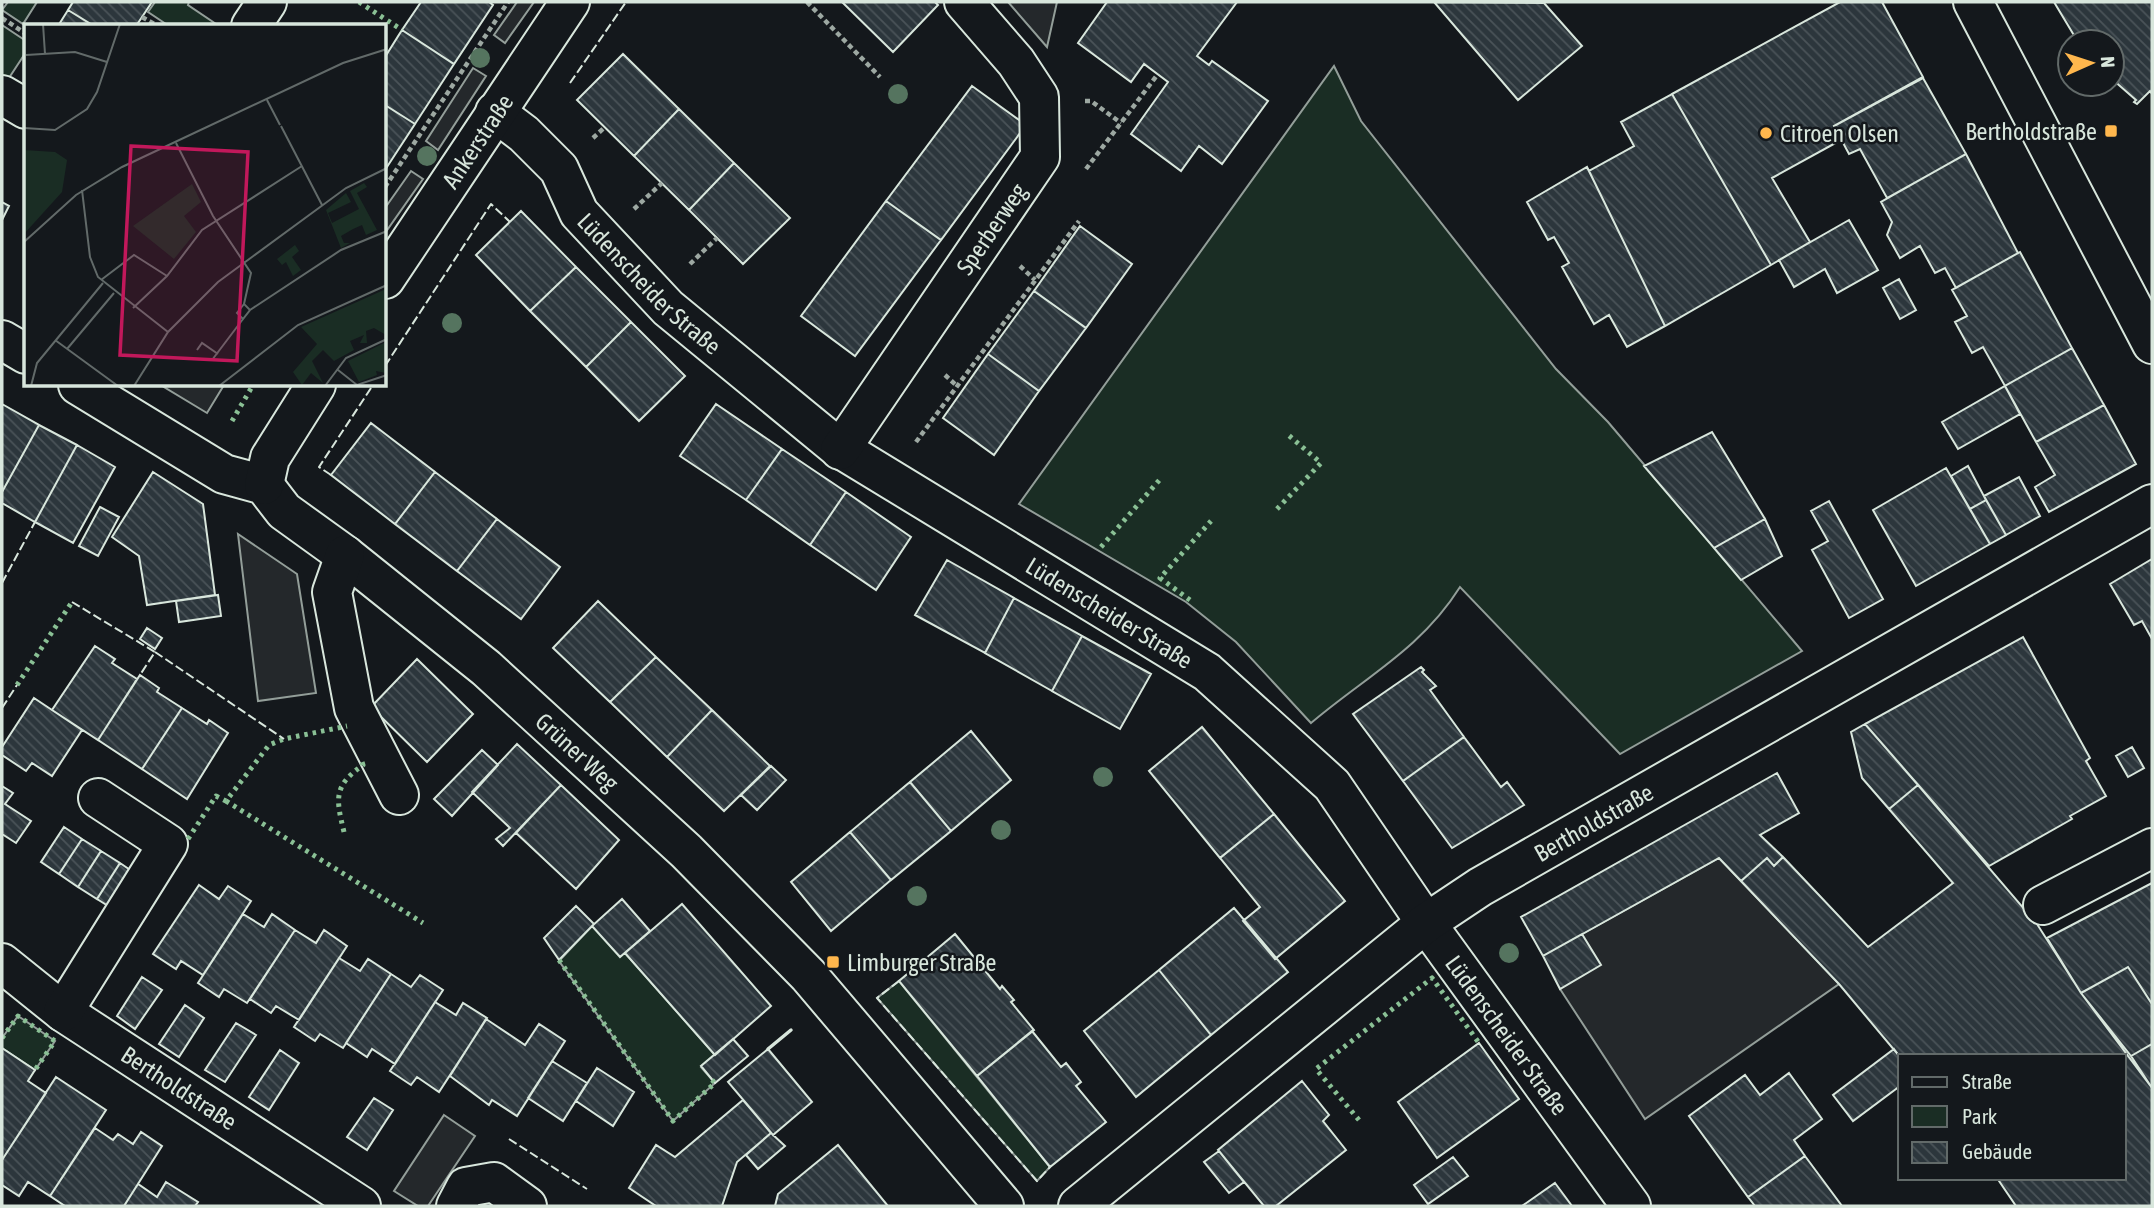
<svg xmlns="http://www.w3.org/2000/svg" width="2154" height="1208" viewBox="0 0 2154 1208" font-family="'Asap Condensed',sans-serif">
<defs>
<pattern id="building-back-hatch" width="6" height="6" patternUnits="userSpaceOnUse" patternTransform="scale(1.75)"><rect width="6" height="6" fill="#2c363c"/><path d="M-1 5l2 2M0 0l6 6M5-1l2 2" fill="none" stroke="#4a5358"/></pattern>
</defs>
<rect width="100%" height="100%" fill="#14181c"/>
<path fill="#1a2d24" stroke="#939e99" stroke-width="2" d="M8 2H37L23 24 2 10Z
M155 2H189L188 5 219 26H169L148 12Z
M2 25 26 41V52L5 84 2 80Z
M1334 66 1361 121 1556 369 1608 422 1802 651 1620 754 1460 587C1421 649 1365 677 1311 723L1236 642 1186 602 1019 504Z
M592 926 625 953 715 1055 701 1067 715 1083 673 1121 559 961Z
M899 981 1050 1167 1037 1181 877 998Z
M18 1016 55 1041 35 1070 2 1048V1038Z"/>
<path fill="#24282b" stroke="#939e99" stroke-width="2" d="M517 2H534L505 43 494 35Z
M1008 2H1057L1047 47Z
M473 68 486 76 438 150 426 141Z
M411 171 423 179 385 233V208Z
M166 385H224L207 413 164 387Z
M238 534 297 574 316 693 258 701Z
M1719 858 1839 984 1645 1119 1560 989 1582 934Z
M444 1115 475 1136 428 1206H418L394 1191Z"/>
<path fill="url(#building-back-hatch)" stroke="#d8e6dc" stroke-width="2" d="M73 2H152L136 26H94L68 10Z
M421 2H489L493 5 454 64 402 30Z
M842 2H935L938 5 893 52Z
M1107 2H1237L1197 56 1209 65 1212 61 1268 101 1222 164 1199 146 1181 171 1131 134 1168 82 1144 64 1131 82 1078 43Z
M1434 2 1544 3 1582 46 1518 100Z
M1840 2H1882L1923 77 1834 126 1841 140 1772 178 1810 242 1771 265 1672 94Z
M2054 2H2152V94L2150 91 2137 104 2134 102 2136 100 2112 79V42H2078Z
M68 10 94 26H58Z
M402 30 454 64 415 124 385 105V57Z
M623 54 679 109 634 156 577 100Z
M1923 78 1966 154 1887 198 1860 149 1849 154 1834 126Z
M972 86 1026 125 941 240 886 201Z
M1672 94 1771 265 1665 326 1589 171 1634 146 1621 122Z
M385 105 415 124 385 170Z
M679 109 734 163 689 210 634 156Z
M1966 154 2018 253 1956 288 1945 268 1935 273 1920 246 1900 258 1887 235 1892 222 1881 202Z
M734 163 790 218 743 264 689 210Z
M1587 167 1665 326 1627 347 1609 315 1594 324 1562 267 1569 263 1554 237 1548 240 1527 202Z
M886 201 941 240 855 356 801 316Z
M2 202 9 206 2 220Z
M521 211 576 267 530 311 476 255Z
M1849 220 1878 270 1837 293 1825 269 1794 287 1779 260Z
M1080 226 1132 264 1086 328 1034 291Z
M2020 252 2072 348 2005 386 1983 347 1972 353 1955 322 1967 316 1952 290Z
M576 267 631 322 586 367 530 311Z
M1899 279 1916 310 1900 319 1883 288Z
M1034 291 1086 328 1039 391 988 354Z
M631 322 685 376 639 421 586 367Z
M2072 348 2104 405 2036 442 2005 386Z
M988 354 1039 391 994 455 943 418Z
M2005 386 2020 414 1958 449 1942 422Z
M2 404 39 425 2 492Z
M716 404 782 449 746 500 680 456Z
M2104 405 2136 464 2049 512 2035 487 2055 475 2036 442Z
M371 423 435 472 395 524 331 475Z
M39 425 77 445 35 522 2 503V492Z
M1712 432 1765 519 1714 548 1644 466Z
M77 445 115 467 73 543 35 522Z
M782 449 846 492 810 545 746 500Z
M1968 466 1986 500 1970 509 1951 476Z
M1946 468 1990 544 1916 586 1873 510Z
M153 472 203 504 215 595 147 605 139 556 112 537Z
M435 472 497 519 457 571 395 524Z
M2019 477 2040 516 2006 535 1984 496Z
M846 492 911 537 876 590 810 545Z
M1986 500 2006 535 1990 544 1970 509Z
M1829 501 1883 599 1849 618 1812 550 1828 541 1811 511Z
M100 507 119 517 98 556 79 546Z
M497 519 560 567 521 619 457 571Z
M1765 519 1782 556 1741 580 1714 548Z
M2152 559V639L2142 621 2134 625 2110 584Z
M947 560 1014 598 985 653 915 615Z
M218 595 221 616 179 622 176 601Z
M1014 598 1082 636 1052 691 985 653Z
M598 601 656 657 610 702 553 648Z
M147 628 162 638 155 649 140 639Z
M1082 636 1151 674 1120 729 1052 691Z
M2023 637 2090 758 2086 761 2106 796 2070 816 2072 819 1989 866 1865 724Z
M95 646 115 659 112 663 137 679 98 740 52 710Z
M656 657 712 710 667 757 610 702Z
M417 659 473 714 427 762 371 707Z
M1421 667 1424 670 1422 672 1436 686 1430 690 1464 737 1403 781 1353 714Z
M140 675 159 688 157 692 182 708 142 769 98 740Z
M34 698 82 730 52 776 32 763 26 771 2 755V747Z
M182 708 207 724 209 720 228 733 187 799 142 769Z
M712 710 770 766 724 811 667 757Z
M1865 724 1918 785 1889 809 1862 778 1851 732Z
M1202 727 1274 814 1220 858 1149 771Z
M971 731 1011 780 951 831 910 782Z
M1464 737 1501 787 1507 782 1524 805 1452 848 1403 781Z
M517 744 561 785 503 846 496 839 510 828 472 792Z
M2132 747 2144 768 2128 777 2116 756Z
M482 750 498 765 452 816 434 799Z
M771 766 786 780 757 810 741 795Z
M1777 773 1799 813 1760 835 1783 857 1774 866 1767 858 1741 881 1719 858 1543 956 1521 917Z
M910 782 951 831 891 880 850 832Z
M561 785 619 840 576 889 516 833Z
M1918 785 2037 924 2081 993 2152 1088V1206H2016L1997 1178H2124V1056L1900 1057 1839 984 1741 881 1767 858 1774 866 1783 857 1868 947 1953 883 1889 809Z
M2 786 13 793 5 804 31 821 16 843 2 834Z
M1274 814 1345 901 1275 959 1243 921 1260 907 1220 858Z
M64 827 82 839 59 874 41 862Z
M850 832 891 880 831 931 791 882Z
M82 839 101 851 78 887 59 874Z
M101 851 120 863 97 899 78 887Z
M120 863 139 876 116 911 97 899Z
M2152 883V1004L2128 967 2081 993 2047 938Z
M199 885 219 899 228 886 251 901 203 975 181 961 176 969 153 954Z
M622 899 650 931 620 957 592 926Z
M682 904 771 1006 715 1055 625 953Z
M576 906 594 924 559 960 544 938Z
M1234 908 1288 972 1211 1035 1159 970Z
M243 914 264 927 272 914 295 930 247 1003 224 989 219 997 198 983Z
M295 930 316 943 324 930 347 946 299 1020 276 1006 271 1013 250 999Z
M955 934 1000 989 1002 986 1014 1000 1011 1002 1034 1030 977 1076 899 981Z
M1582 934 1601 965 1560 989 1543 956Z
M339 958 360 971 368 959 391 974 343 1048 320 1034 315 1041 294 1027Z
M2128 967 2152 1004V1044L2131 1056 2081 993Z
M1159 970 1211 1035 1136 1097 1084 1031Z
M391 974 411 987 420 975 443 990 395 1064 372 1049 367 1057 346 1043Z
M142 977 162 990 135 1029 117 1016Z
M435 1002 456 1015 463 1003 487 1018 439 1092 417 1077 411 1085 390 1071Z
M185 1005 204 1018 179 1057 159 1044Z
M486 1019 525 1045 539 1024 565 1041 517 1116 492 1100 489 1105 450 1076Z
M236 1023 256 1035 225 1082 205 1070Z
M1032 1031 1061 1067 1066 1063 1081 1082 1076 1086 1106 1122 1050 1167 977 1076Z
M733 1039 748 1056 715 1083 701 1066Z
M1479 1043 1519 1099 1437 1158 1398 1102Z
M2152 1044V1088L2131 1056Z
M2 1048 35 1070 28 1081 46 1093 2 1160Z
M768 1049 812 1102 773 1135 728 1082Z
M1894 1049 1900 1057V1086L1853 1121 1833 1095Z
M280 1050 299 1063 269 1110 249 1097Z
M552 1061 587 1083 563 1121 528 1098Z
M597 1068 634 1092 613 1126 576 1101Z
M1789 1073 1822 1119 1794 1140 1805 1156 1748 1197 1689 1116 1745 1075 1760 1095Z
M56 1077 106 1110 50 1196 28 1182 19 1196 2 1185V1160Z
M1302 1081 1329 1115 1323 1121 1346 1150 1276 1206H1264L1218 1150Z
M374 1098 393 1110 367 1150 347 1137Z
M743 1100 771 1133 737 1162 722 1206H656L629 1188 656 1145 675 1157Z
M95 1128 113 1140 118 1134 133 1144 141 1132 162 1146 124 1206H65L50 1196Z
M771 1133 785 1146 758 1169 746 1155Z
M838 1145 888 1206H775L778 1194Z
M1219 1151 1244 1182 1229 1193 1204 1162Z
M1805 1156 1842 1206H1755L1748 1197Z
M1453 1157 1468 1176 1428 1204 1414 1185Z
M166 1182 198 1202 195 1206H124L138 1184 157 1197Z
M1555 1183 1572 1206H1522Z"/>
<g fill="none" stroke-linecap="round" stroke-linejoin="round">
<defs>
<g id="minor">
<path d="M251 26 267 2"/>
<path d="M2 95 26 109"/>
<path id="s1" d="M495 112 524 134 559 169 579 213 668 308 836 446 1207 672 1332 785 1426 923 1631 1206"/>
<path id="s2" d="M385 279 570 2"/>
<path d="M2 340 26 354"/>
<path id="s3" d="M78 385 224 474 264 485 284 511 345 555 486 668 686 851 808 975 1004 1206"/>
<path id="s4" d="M840 450 1040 157 1039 97 1016 62 964 2"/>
<path d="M264 485 270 458 316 385"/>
<path d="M345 555 332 592 354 708 399 795"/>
<path d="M2043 905 2152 848"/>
<path id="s5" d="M2 963 63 1012 361 1206"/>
<path d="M63 1012 168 844 98 798"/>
<path d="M456 1206 466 1187 494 1182 527 1206"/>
<path id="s6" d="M1078 1206 1426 923 1480 887 2152 504"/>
</g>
<path id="major" d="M1973 2 2152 344"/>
</defs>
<use href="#minor" stroke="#d8e6dc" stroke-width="42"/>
<use href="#major" stroke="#d8e6dc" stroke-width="42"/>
<path stroke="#9da8a2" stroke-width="4.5" stroke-dasharray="5 3.5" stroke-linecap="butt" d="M807 2 880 77
M142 17 158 26
M2 18 26 34
M1085 101H1091L1121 123
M593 138 605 127
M1086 169 1158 74
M385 187 508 2
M634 209 662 183
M690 264 717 238
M1020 266 1035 280
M945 375 957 386
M916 442 1079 221"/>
<use href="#minor" stroke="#14181c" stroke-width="38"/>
<use href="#major" stroke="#14181c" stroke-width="38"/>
<path stroke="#8ac095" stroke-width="5" stroke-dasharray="3.5 5" stroke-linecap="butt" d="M359 2 402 30
M232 421 253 385
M1277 509 1321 463 1286 433
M1101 547 1162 477
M1190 600 1160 578 1211 521
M17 685 72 602
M226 801 423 923
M344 832C336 799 333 786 363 765L361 759
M188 839 216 796 226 801 269 745 284 739 347 726
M559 960 673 1121 715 1083 712 1080
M2 1038 18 1016 55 1041 35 1070
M1359 1120 1316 1069 1432 978 1479 1043"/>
<path stroke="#d8e6dc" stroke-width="2" stroke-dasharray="9 3.5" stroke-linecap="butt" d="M570 83 626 2
M385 366 491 204 510 222
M331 475 319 467 373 385
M2 583 35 522
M72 602 155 652 140 675
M155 652 284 739
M2 708 17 685
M899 981 877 998 1037 1181 1050 1167
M509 1139 587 1189"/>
<path stroke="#d8e6dc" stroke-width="3.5" d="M768 1049 791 1030"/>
</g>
<g fill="#55745f">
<circle cx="480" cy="58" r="10"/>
<circle cx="898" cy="94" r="10"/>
<circle cx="427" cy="156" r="10"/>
<circle cx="452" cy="323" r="10"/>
<circle cx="1103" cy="777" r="10"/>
<circle cx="1001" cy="830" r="10"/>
<circle cx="917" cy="896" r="10"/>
<circle cx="1509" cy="953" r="10"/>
</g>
<g fill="#ffb74d" stroke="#14181c" stroke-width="2.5">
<rect x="2104" y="124" width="14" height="14" rx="3.5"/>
<circle cx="1766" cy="133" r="7"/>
<rect x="826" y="955" width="14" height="14" rx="3.5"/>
</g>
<g text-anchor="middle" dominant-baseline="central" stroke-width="5" stroke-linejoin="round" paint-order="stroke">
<g font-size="24" fill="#d8e6dc" stroke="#14181c" text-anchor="start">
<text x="2097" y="131" text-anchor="end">Bertholdstraße</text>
<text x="1780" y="133">Citroen Olsen</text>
<text x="847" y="962">Limburger Straße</text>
</g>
<g font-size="24" fill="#d8e6dc" stroke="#14181c">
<text stroke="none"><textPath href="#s2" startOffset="166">Ankerstraße</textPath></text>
<text stroke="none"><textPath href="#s4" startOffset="268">Sperberweg</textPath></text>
<text stroke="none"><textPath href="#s1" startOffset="234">Lüdenscheider Straße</textPath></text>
<text stroke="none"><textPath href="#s1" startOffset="802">Lüdenscheider Straße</textPath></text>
<text stroke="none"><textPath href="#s3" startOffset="625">Grüner Weg</textPath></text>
<text stroke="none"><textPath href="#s6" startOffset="644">Bertholdstraße</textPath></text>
<text stroke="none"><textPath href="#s1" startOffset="1390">Lüdenscheider Straße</textPath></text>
<text stroke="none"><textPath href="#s5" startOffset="217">Bertholdstraße</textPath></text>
</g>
</g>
<g transform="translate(24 24)">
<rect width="362" height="362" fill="#14181c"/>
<path d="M340 159 343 163 333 169 353 206 342 211 338 201 329 205 317 212 320 219H326L317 224 302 186 322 169 327 178 304 189 308 199 335 185 326 167ZM168 160 177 178 160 192 172 208 150 235 109 202ZM271 221 275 227 268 233 277 246 269 252 262 238 258 241 253 235ZM362 265V311L350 304 342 307 343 319H336L340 311 326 317 330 326 310 337 299 326 288 337 299 359 287 349 278 361 269 348 293 320 277 303ZM362 318V349L352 347 353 351 335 358 324 337Z" fill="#1a2d24"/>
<path d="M0 126 31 128 43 136 38 168 0 210Z" fill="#1a2d24"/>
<path fill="none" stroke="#626a69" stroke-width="2" d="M19 0 21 30M0 6V86M2 31 51 28 83 38M243 76 256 101M257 102 298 181M0 104 31 106 63 85 73 68 96 0M152 119 189 192 227 249 220 280 226 286 219 295 213 289 220 280M58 166 66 233 74 253 144 308M0 218 52 171 98 143 319 39 363 25M77 256 110 231 143 252M109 284 143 252 178 206 278 142M226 286 317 226 363 207M31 316 94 362M43 325 90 269M173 326 178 319 194 330M188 336 219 295M314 346 333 361 363 351M7 362 13 339 79 259M110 362 144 308 194 258 322 164 363 144M195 362 274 301 363 261M301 362 322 334 363 315"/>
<path fill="#c2185b" fill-opacity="0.15" stroke="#c2185b" stroke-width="3.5" d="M107 122 224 128 213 337 96 331Z"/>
<rect width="362" height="362" fill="none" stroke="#d8e6dc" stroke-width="3.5"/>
</g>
<rect width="2154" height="1208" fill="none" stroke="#d8e6dc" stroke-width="7"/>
<rect x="1898" y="1054" width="228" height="126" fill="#14181c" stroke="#626a69" stroke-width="2"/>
<rect x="1912" y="1077" width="35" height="10" fill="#14181c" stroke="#626a69" stroke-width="2"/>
<text x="1962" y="1089" font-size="21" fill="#d8e6dc">Straße</text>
<rect x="1912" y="1106" width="35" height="21" fill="#1a2d24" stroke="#626a69" stroke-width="2"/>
<text x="1962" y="1124" font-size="21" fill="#d8e6dc">Park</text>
<rect x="1912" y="1142" width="35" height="21" fill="url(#building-back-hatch)" stroke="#626a69" stroke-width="2"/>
<text x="1962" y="1159" font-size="21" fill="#d8e6dc">Gebäude</text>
<g transform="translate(2091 63) rotate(87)"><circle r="33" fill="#14181c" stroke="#626a69" stroke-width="2"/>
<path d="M0-5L12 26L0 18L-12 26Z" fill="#ffb74d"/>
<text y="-10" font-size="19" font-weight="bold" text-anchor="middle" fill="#d8e6dc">N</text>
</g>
</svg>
